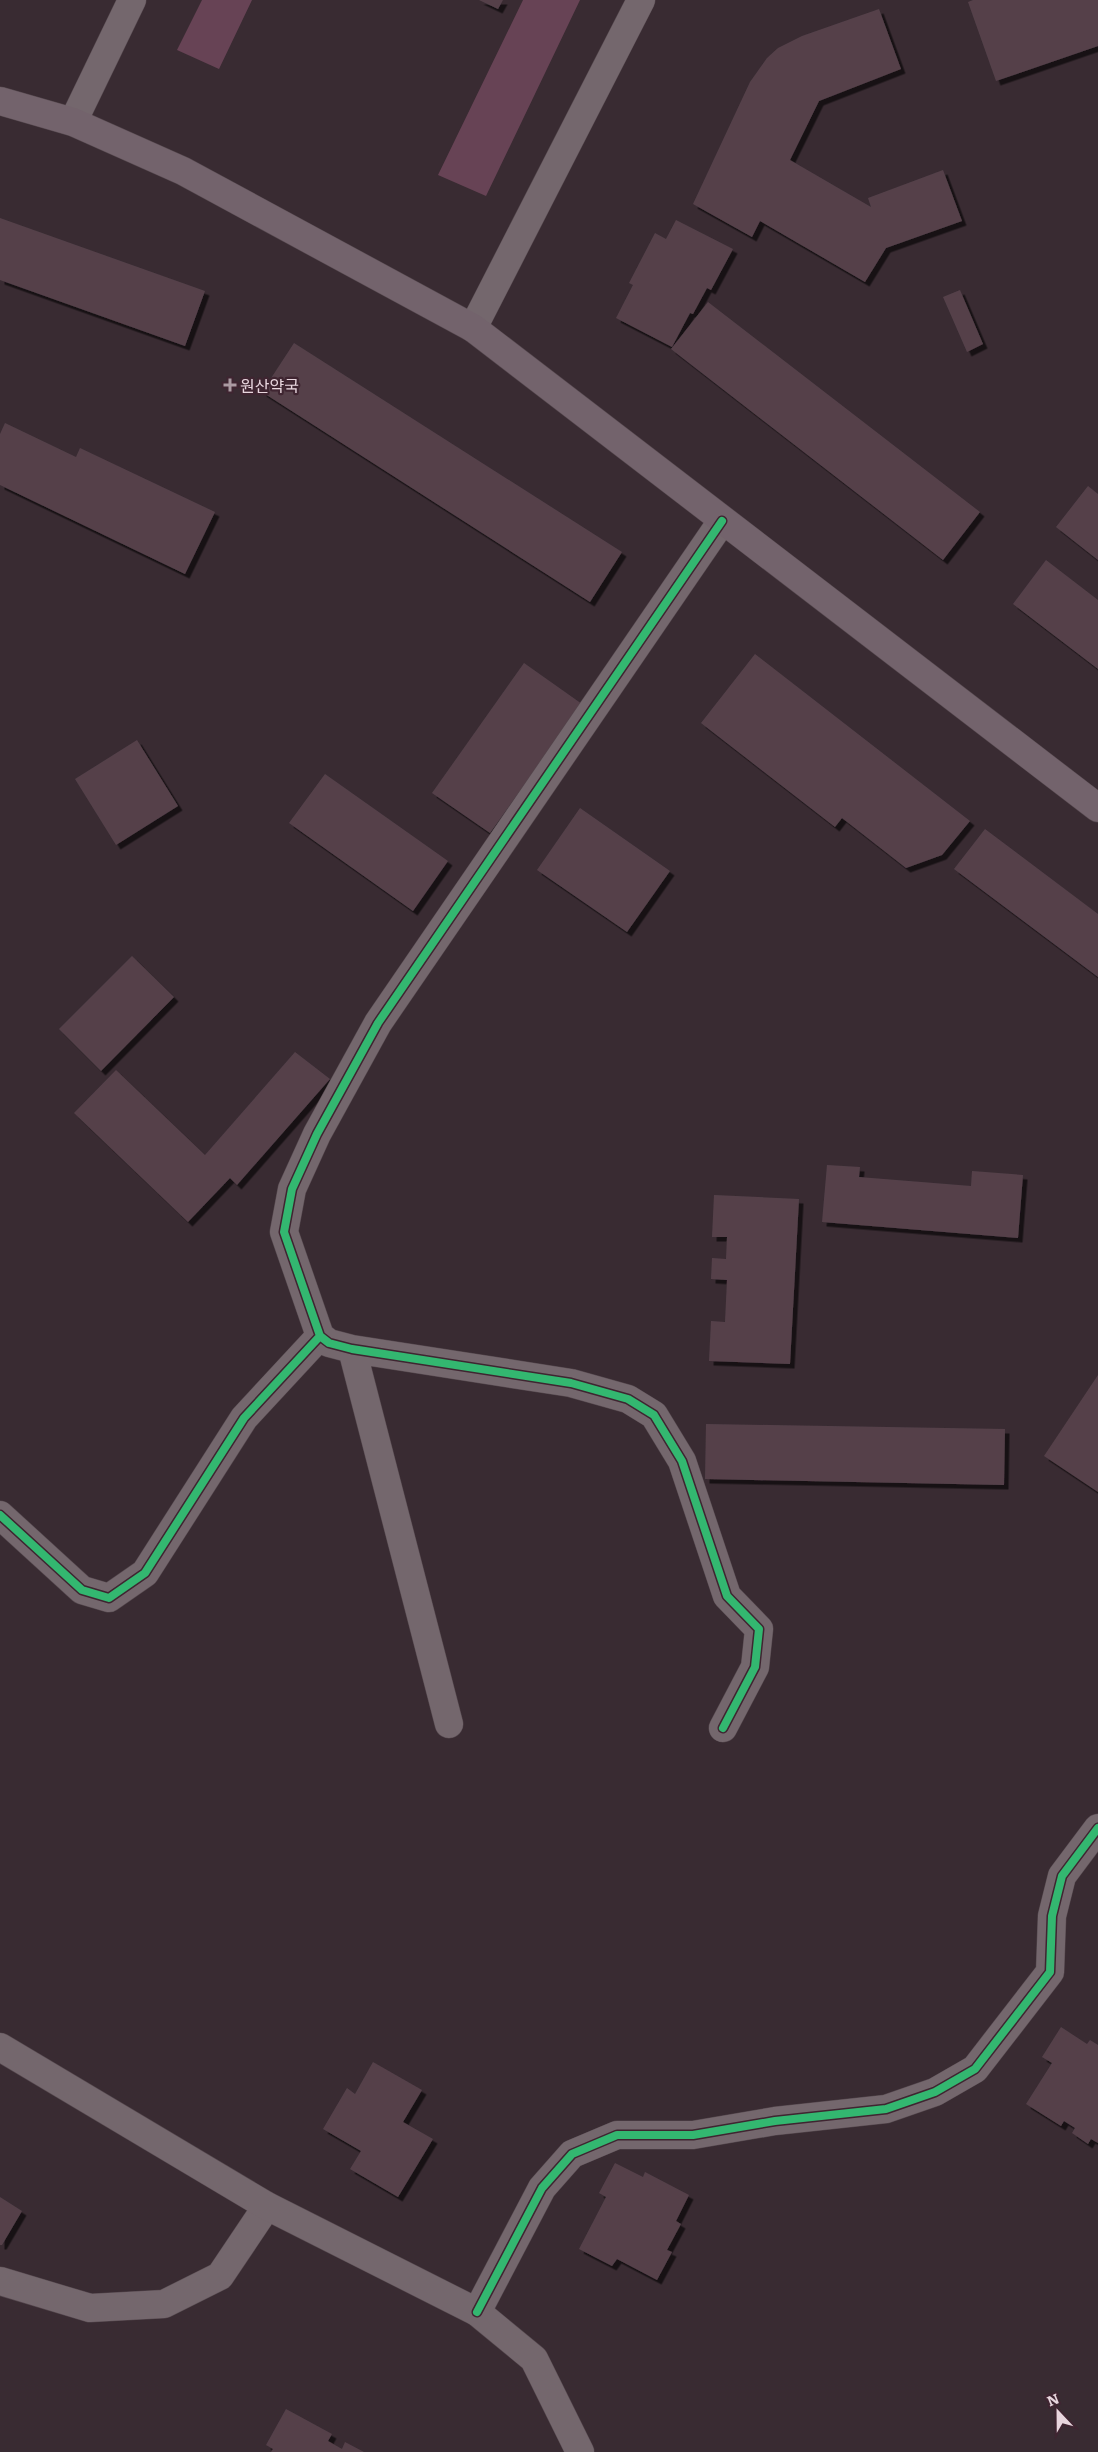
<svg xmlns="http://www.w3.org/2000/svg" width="1098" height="2452" viewBox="0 0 1098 2452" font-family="Literata,'Noto Sans KR',serif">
<defs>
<filter id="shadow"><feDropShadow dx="4.5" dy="4.5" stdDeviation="0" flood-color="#0009"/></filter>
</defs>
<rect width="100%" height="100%" fill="#392b32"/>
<path fill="#674355" d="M202 0H252L219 69 177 50Z
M523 0H580L486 196 438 175Z"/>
<path fill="#54414a" filter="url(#shadow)" d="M479 0H503L498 9Z
M973 0H1098V46L996 81 968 2Z
M879 9 901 69 819 101 790 160 871 207 868 198 943 170 962 221 886 248 865 282 760 221 752 237 693 204 750 82 767 58 778 48 802 36Z
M0 218 205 291 185 346 0 280Z
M676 220 733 249 711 290 707 288 693 314 690 313 672 347 616 318 633 285 629 283 655 233 666 239Z
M960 290 983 344 967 352 943 297Z
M708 302 980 512 943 560 671 349Z
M294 343 622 552 590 602 262 392Z
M5 423 76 457 80 448 215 512 185 574 0 485V434Z
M1088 486 1098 494V560L1056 527Z
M1046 560 1098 600V669L1013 604Z
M755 654 970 821 942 855 906 868 842 818 835 827 701 723Z
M524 663 582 704 490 833 432 793Z
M137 740 178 806 116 845 75 779Z
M325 774 448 861 413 911 289 823Z
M580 808 670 871 627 932 537 870Z
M985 829 1098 914V977L954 869Z
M132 956 174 997 101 1071 59 1029Z
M295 1052 330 1079 237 1185 230 1178 188 1222 74 1113 116 1070 205 1155Z
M827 1165 860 1167 859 1177 971 1186 972 1171 1023 1175 1018 1238 822 1222Z
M714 1195 799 1199 790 1364 709 1361 711 1321 725 1322 727 1280 711 1279 712 1258 726 1259 727 1237H712Z
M1098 1375V1492L1044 1456Z
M706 1424 1005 1429 1004 1485 705 1479Z
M1061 2027 1087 2044 1090 2040 1098 2045V2143L1091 2139 1088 2144 1072 2133 1075 2128 1064 2121 1061 2126 1026 2104 1052 2063 1042 2057Z
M373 2062 422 2090 403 2122 433 2139 398 2197 350 2169 361 2151 323 2129 347 2088 355 2094Z
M615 2163 643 2177 645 2172 689 2195 676 2221 681 2224 667 2250 672 2252 657 2280 617 2259 612 2266 579 2249 606 2197 599 2193Z
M0 2197 22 2211 2 2245H0Z
M286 2409 332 2434 328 2441 342 2449 345 2442 364 2452H271L273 2449 266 2445Z"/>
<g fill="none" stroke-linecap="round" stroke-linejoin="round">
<defs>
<path id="minor" d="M320 1336 329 1343 352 1349 571 1383 628 1399 654 1415 682 1461 727 1596 759 1629 755 1667 723 1728
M352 1349 449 1724
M0 1515 82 1590 109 1598 145 1573 244 1418 320 1336 284 1232 292 1189 317 1134 378 1023 722 521
M0 2281 90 2308 164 2304 220 2276 267 2206
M477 2312 542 2188 572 2154 617 2135H693L775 2121 886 2109 935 2092 975 2069 1050 1972 1052 1916 1062 1876 1098 1828"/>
<path id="tertiary" d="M0 2047 267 2206 477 2312 534 2359 580 2452"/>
<path id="secondary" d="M73 122 132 0
M473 328 641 0"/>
<path id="trunk" d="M0 101 73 122 183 171 473 328 1098 808"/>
</defs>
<use href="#minor" stroke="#54474d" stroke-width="29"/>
<use href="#tertiary" stroke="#54474d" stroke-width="29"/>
<use href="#secondary" stroke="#54474d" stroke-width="29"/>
<use href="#trunk" stroke="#54474d" stroke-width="29"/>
<use href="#minor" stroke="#74676d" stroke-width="28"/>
<use href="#tertiary" stroke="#74676d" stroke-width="28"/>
<use href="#secondary" stroke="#74676d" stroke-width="28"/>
<use href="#trunk" stroke="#73636c" stroke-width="28"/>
<defs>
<path id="cycleway" d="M320 1336 329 1343 352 1349 571 1383 628 1399 654 1415 682 1461 727 1596 759 1629 755 1667 723 1728
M0 1515 82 1590 109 1598 145 1573 244 1418 320 1336 284 1232 292 1189 317 1134 378 1023 722 521
M477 2312 542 2188 572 2154 617 2135H693L775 2121 886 2109 935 2092 975 2069 1050 1972 1052 1916 1062 1876 1098 1828"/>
</defs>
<use href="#cycleway" stroke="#3f2531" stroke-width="11"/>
<use href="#cycleway" stroke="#33b770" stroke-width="8"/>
</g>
<path fill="#ab9aa2" stroke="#3f2531" stroke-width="2" d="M227.5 377.5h5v5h5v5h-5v5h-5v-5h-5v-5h5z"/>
<g text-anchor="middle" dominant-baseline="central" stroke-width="4.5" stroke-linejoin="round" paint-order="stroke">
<g font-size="16" fill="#e8d6de" stroke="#3f2531" text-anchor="start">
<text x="240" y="385">원산약국</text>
</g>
</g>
<g transform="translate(1058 2412) rotate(338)" stroke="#3f2531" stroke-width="4" paint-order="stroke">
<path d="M0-4L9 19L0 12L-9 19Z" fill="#e8d6de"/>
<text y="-8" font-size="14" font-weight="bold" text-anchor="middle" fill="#e8d6de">N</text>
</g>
</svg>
